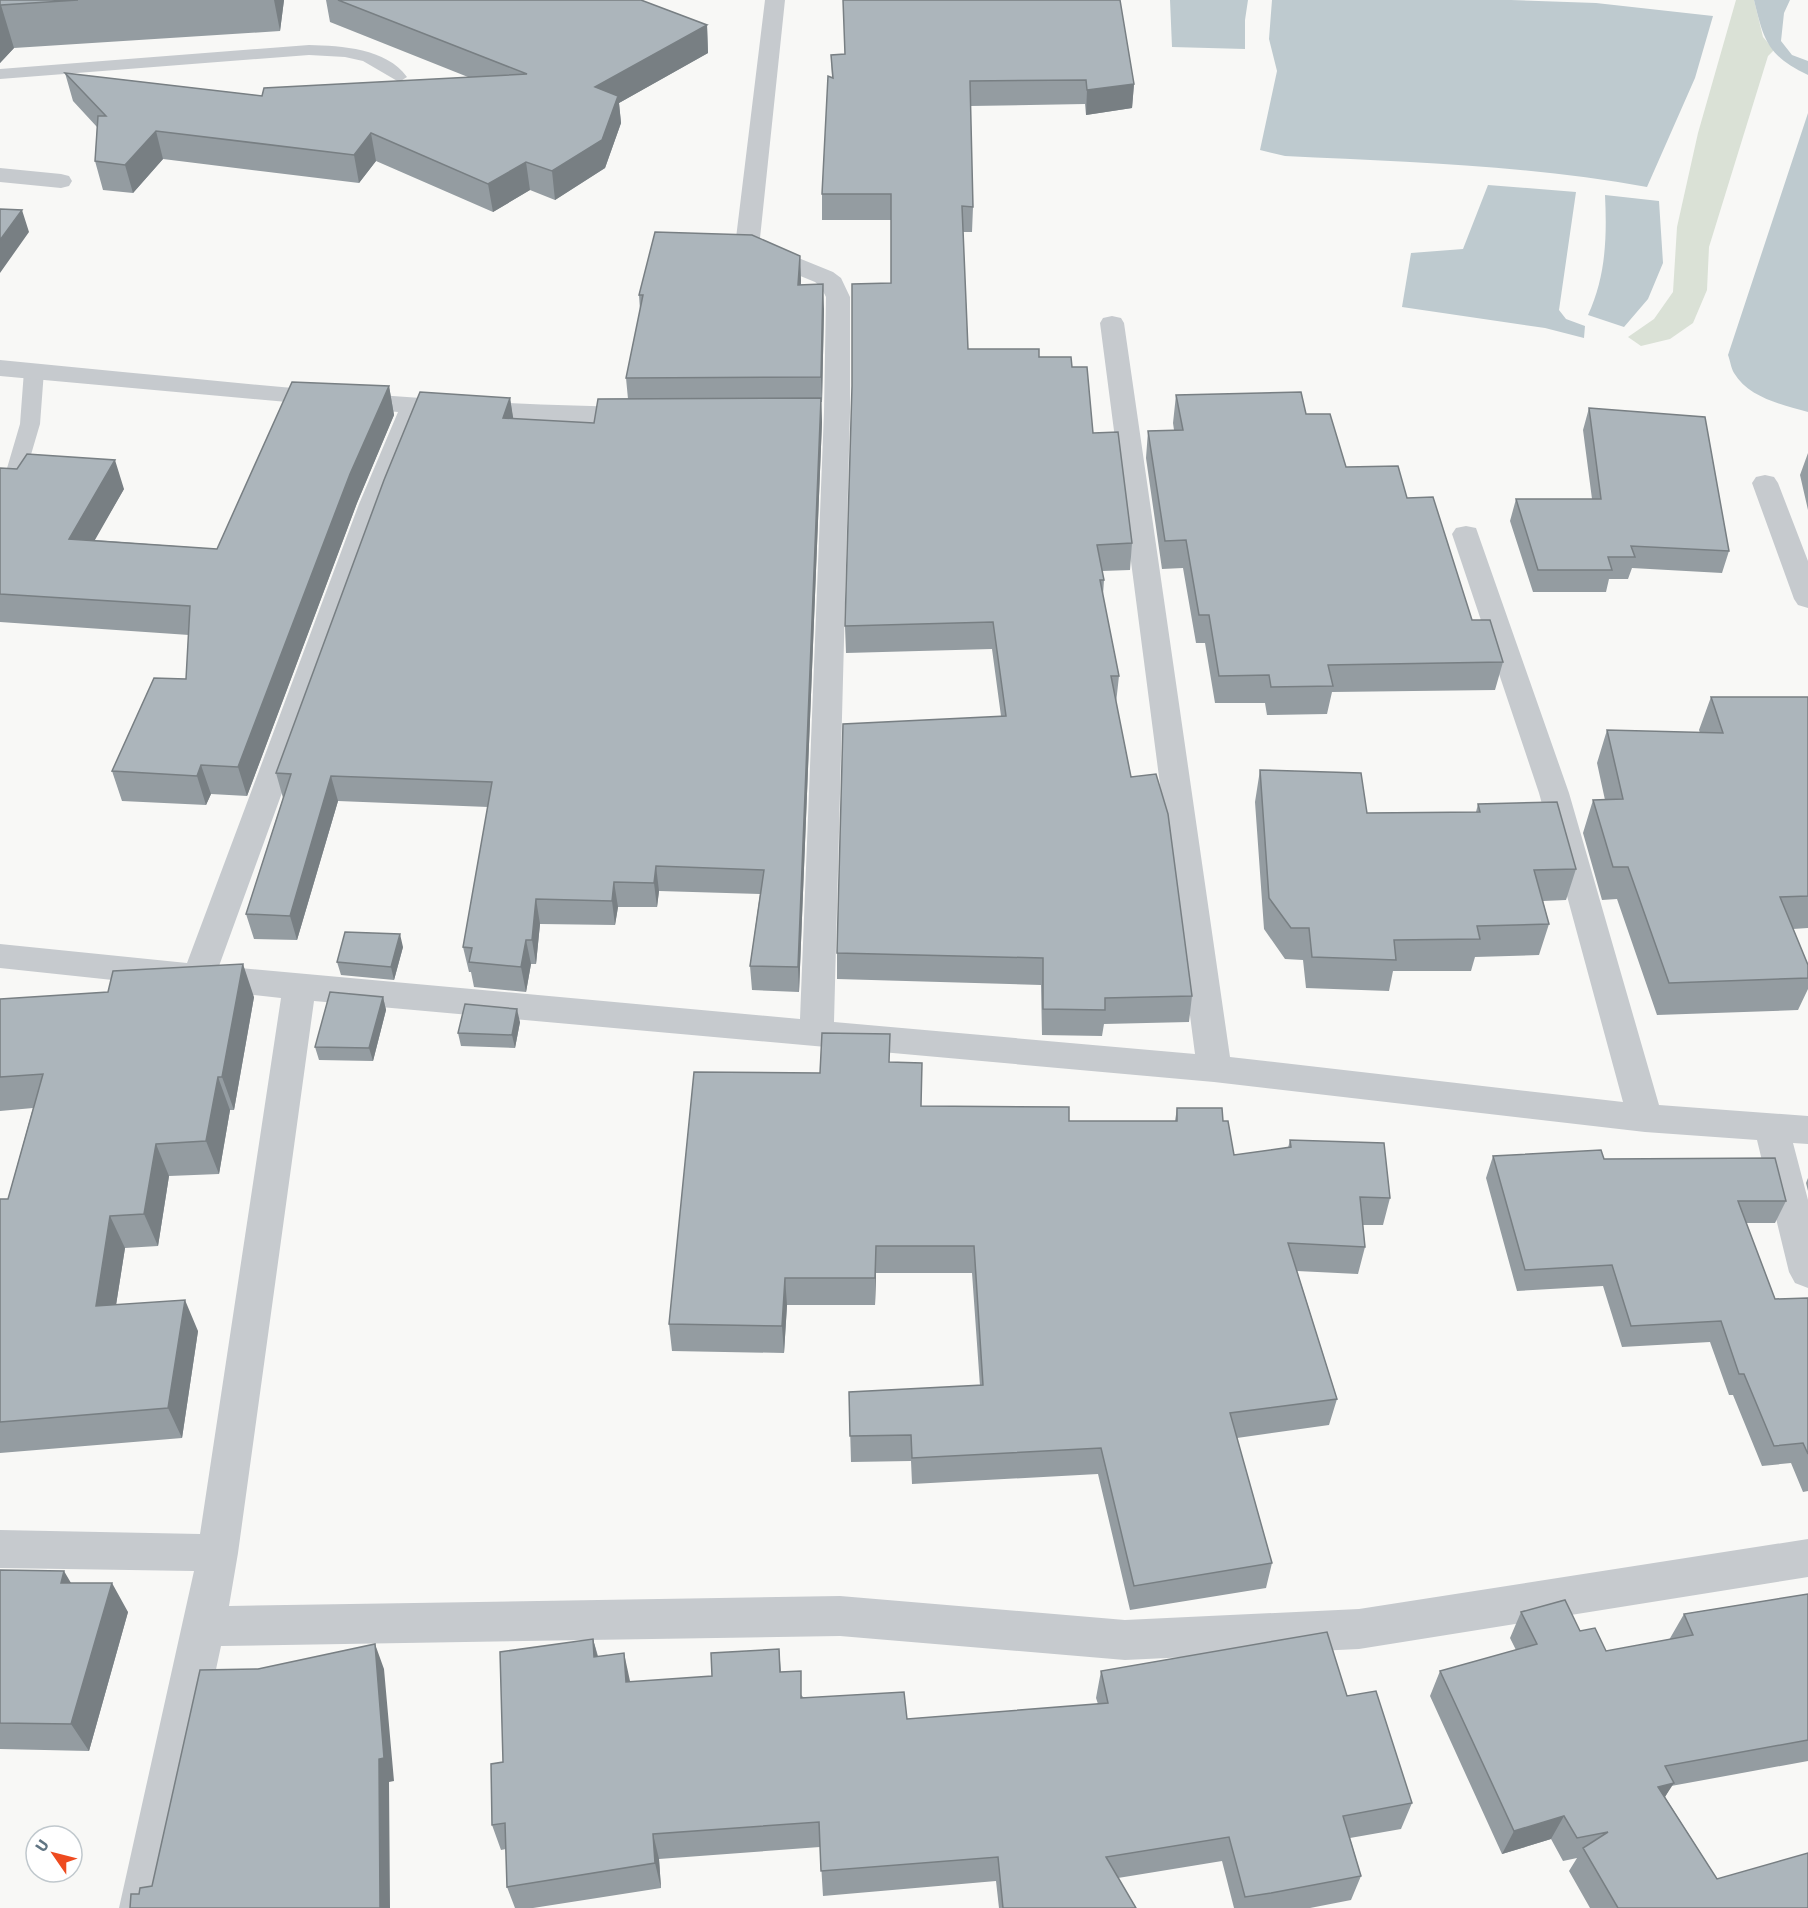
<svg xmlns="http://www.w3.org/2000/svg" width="1808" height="1908" viewBox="0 0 1808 1908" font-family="Signika,sans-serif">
<rect width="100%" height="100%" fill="#f8f8f6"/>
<path fill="#dae1d6" d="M1736 0H1754L1763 37 1774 50 1768 56 1709 247 1707 290 1693 323 1670 339 1641 346 1628 337 1654 319 1673 292 1677 227 1698 133Z"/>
<path fill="#becacf" d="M1170 0H1248L1245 20V49L1172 47Z
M1272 0H1511L1596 3 1713 16 1695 78 1647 187C1527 165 1406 162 1285 156L1260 150 1277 71 1269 39Z
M1754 0H1790L1784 13 1781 41 1792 55 1808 61V75C1768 56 1764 41 1754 0Z
M1808 113V412C1783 405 1749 398 1734 373 1731 368 1730 360 1728 355Z
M1488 185 1576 192 1559 310 1566 319 1585 326 1584 338 1545 328 1402 307 1411 253 1463 249Z
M1605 195 1659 201 1663 263 1648 299 1624 327 1588 315C1606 276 1607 237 1605 195Z"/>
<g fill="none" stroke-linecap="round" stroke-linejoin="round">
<path fill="#c6cace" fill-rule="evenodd" d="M309 45C342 46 386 48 407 77L399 82 363 61 345 57 309 55 0 79V69Z
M34 365 41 367 44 371 40 424 25 475 22 479 15 481 8 479 5 475 20 424 24 371 27 367Z"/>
<path fill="#c6cace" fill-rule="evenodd" d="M765 0H785L760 238 764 244 833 272 841 278 850 297V412L834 1022 1195 1054 1100 323 1103 318 1112 316 1121 318 1124 323 1230 1057 1623 1102 1539 793 1452 534 1456 528 1466 526 1476 528 1569 793 1659 1105 1808 1116V1144L1793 1143 1808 1200V1288L1795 1283 1789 1272 1757 1140 1645 1132 1214 1082 314 1001 238 1553 229 1606 840 1596 1125 1620 1359 1609 1808 1539V1577L1359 1649 1125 1660 840 1636 221 1646 165 1908H119L194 1571 0 1568V1530L200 1534 281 998 0 968V944L187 963 359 504 398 412 0 376V360C213 380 426 405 640 407L649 410 653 415 649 420 640 423 536 422 423 414 387 504 219 966 800 1019 824 412 826 297 821 287 815 282 747 254 736 238Z
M0 168 61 174 69 176 72 181 69 186 61 188 0 182Z
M1765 475 1774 477 1778 483 1808 561V608L1798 605 1794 599 1752 483 1756 477Z"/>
</g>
<path fill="#949ca1" d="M0 0H284L280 31 14 48 0 63Z
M326 0H641L707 25 708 53 619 103 621 123 605 168 555 200 530 190 493 212 376 161 359 183 163 159 133 193 103 190 95 161 97 127 73 101 65 73 262 96 468 77 330 22Z
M844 54 1134 84 1132 108 1086 115 1085 104 970 106 973 207 972 232H963L968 349 1039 357 1072 367 1093 433 1132 543 1130 570 1102 571 1104 580 1103 595 1119 676 1116 703 1131 777 1192 996 1189 1022 1104 1024 1102 1036 1042 1035 1041 985 837 979V953L1001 716 992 649 846 653 845 626 891 283V220H822V194L832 77 831 55Z
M800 256 801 285 824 309 822 402H821L822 422 799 992 752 990 750 966 760 894 659 891 657 907H618L615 925 540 924 536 964H531L526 992 474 987 471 972H469L463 947 488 807 338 801 297 940 254 939 246 914 283 798 276 773 510 398 513 419 594 423 628 399 626 378 640 310 639 295Z
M389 386 394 415 357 503 247 796 211 794 206 805 122 801 112 771 186 679 189 635 0 622V468L17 469 124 489 94 540 217 549Z
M1176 395 1306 414 1346 467 1407 498 1472 620 1503 662 1495 690 1332 692 1327 714 1267 715 1265 703H1215L1205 643H1196L1183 568 1162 569 1146 458 1148 431 1174 430 1173 423Z
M1589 408 1729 551 1722 573 1632 568 1628 579H1609L1606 592H1533L1510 521 1516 499H1592L1583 430Z
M1808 453V510L1800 475Z
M1711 697H1808V928L1793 929 1808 965V989L1798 1010 1657 1015 1617 899 1602 900 1583 833 1593 800H1605L1597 763 1607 730 1700 733 1699 730Z
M1260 770 1367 813 1476 812 1478 804 1576 869 1566 900 1543 901 1549 924 1539 955 1475 957 1471 971H1393L1389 991 1306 988 1303 960 1285 959 1264 929 1255 802Z
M403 947 394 980 341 975 337 962Z
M254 997 234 1110H230L219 1174 169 1176 158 1246 125 1248 116 1305 198 1331 182 1438 0 1453V1199H8L33 1108 0 1111V999Z
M383 997 386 1010 373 1061 319 1060 315 1047Z
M520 1022 515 1048 461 1046 458 1033Z
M820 1073 921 1106 1069 1121H1175L1177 1108 1223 1121 1234 1155 1288 1148 1290 1140 1390 1198 1383 1225H1363L1365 1247 1358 1274 1297 1271 1337 1399 1329 1425 1237 1438 1272 1563 1266 1588 1130 1610 1098 1474 912 1484 911 1461 851 1462 849 1392 980 1386 972 1273H876L875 1305H787L784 1353 672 1351 669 1324Z
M1493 1156 1604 1159 1786 1201 1775 1223H1746L1775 1299 1808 1298V1491L1803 1492 1791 1463 1762 1466 1733 1395H1729L1710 1342 1622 1347 1603 1286 1517 1291 1486 1178Z
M1808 1178V1191L1806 1183Z
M0 1570 71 1583 128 1612 89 1751 0 1749Z
M1808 1594V1761L1671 1786 1665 1797 1717 1879 1808 1908H1590L1569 1871 1577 1858 1563 1861 1551 1839 1502 1854 1430 1696 1440 1671 1516 1650 1510 1638 1521 1612 1580 1631 1606 1651 1669 1640 1684 1614Z
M593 1639 598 1656 630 1682 712 1676 779 1649 781 1672 803 1697 907 1719 1098 1704 1096 1698 1101 1671 1347 1696 1412 1803 1401 1829 1350 1838 1361 1876 1351 1900 1310 1908H1234L1222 1861 1118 1878 1136 1908H999L996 1881 823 1896 820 1847 659 1859 661 1888 533 1908H515L507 1887 506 1849 501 1850 492 1825 503 1762Z"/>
<path fill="#787f83" d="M274 0H284L280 31Z
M1 5 14 48 0 63V6Z
M707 25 708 53 619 103 621 123 605 168 555 200 552 171 595 87Z
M1134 84 1132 108 1086 115 1087 90Z
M156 131 163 159 133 193 125 165Z
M371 133 376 161 359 183 354 155Z
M526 162 530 190 493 212 488 184Z
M22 210 29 232 0 273V240Z
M800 256 801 281 799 309 798 285Z
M823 284 824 309 822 402 821 377Z
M389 386 394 415 357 503 247 796 238 767 350 474Z
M510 398 514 423 503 418Z
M821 398 822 422 799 992 798 967Z
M115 460 124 489 79 568 69 539Z
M201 765 211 794 206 805 197 776Z
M331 776 338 801 297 940 290 916Z
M656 866 659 891 657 907 654 883Z
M614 882 618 907 615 925 612 901Z
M536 899 540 924 536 964 532 940Z
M400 934 403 947 394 980 391 967Z
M526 940 531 964 526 992 521 967Z
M243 964 254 997 234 1110 222 1077Z
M383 997 386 1010 373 1061 369 1048Z
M517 1009 520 1022 515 1048 512 1035Z
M218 1077 230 1110 219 1174 206 1141Z
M156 1144 169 1176 158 1246 144 1214Z
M110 1216 125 1248 111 1337 96 1306Z
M876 1246V1273L875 1305V1278Z
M785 1278 787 1305 784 1353 782 1326Z
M185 1300 198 1331 182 1438 168 1408Z
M64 1571 81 1600 61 1583Z
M112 1583 128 1612 89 1751 71 1724Z
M593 1639 600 1666 594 1657Z
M375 1644 384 1669 394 1781 389 1782 390 1908H380Z
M624 1653 630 1681 632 1709 626 1682Z
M1674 1783 1659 1806 1658 1787Z
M1564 1816 1551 1839 1502 1854 1514 1831Z
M653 1834 659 1859 661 1888 655 1863Z"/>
<path fill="#acb5bb" stroke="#787f83" stroke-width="1.5" d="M0 0H78L1 5 0 6Z
M338 0H641L707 25 595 87 618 96 602 140 552 171 526 162 488 184 371 133 354 155 156 131 125 165 95 161 98 116H106L65 73 262 96 264 88 527 74Z
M843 0H1120L1134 84 1087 90 1086 80 970 81 973 207 962 206 968 349H1039V357H1071L1072 367H1087L1093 433 1118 432 1132 543 1097 545 1104 580H1100L1119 676H1111L1131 777 1156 774 1168 814 1192 996 1105 998V1010L1043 1009V958L837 953 843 724 1006 716 993 622 845 626 852 386V284L891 283V194H822L828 76 833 78 831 55 845 54Z
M0 209 22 210 0 240Z
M655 232 752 235 800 256 798 285 823 284 821 377 626 378 643 295H639Z
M292 382 389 386 350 474 238 767 201 765 197 776 112 771 154 678 186 679 190 606 0 594V468L17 469 27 454 115 460 69 539 217 549Z
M420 392 510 398 503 418 594 423 598 399 821 398 798 967 750 966 764 870 656 866 654 883 614 882 612 901 536 899 532 940H526L521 967 469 962 472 948 463 947 492 782 331 776 290 916 246 914 291 774 276 773 384 480Z
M1301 392 1306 414H1330L1346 467 1398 466 1407 498 1433 497 1472 620H1490L1503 662 1328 665 1333 686 1271 687 1269 675 1219 676 1209 615H1199L1186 540 1165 541 1148 431 1183 430 1176 395Z
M1589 408 1705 417 1729 551 1631 546 1635 557H1608L1612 570H1538L1516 499H1601Z
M1711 697H1808V896L1780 897 1808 965V978L1669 983 1628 867H1613L1593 800 1623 799 1607 730 1723 733Z
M1260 770 1361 773 1367 813 1480 812 1478 804 1557 802 1576 869 1534 870 1549 924 1477 926 1480 939 1394 940 1396 960 1312 957 1309 928H1291L1269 898Z
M345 932 400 934 391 967 337 962Z
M243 964 222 1077H218L206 1141 156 1144 144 1214 110 1216 96 1306 185 1300 168 1408 0 1422V1199H8L43 1074 0 1077V999L108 992 113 971Z
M330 992 383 997 369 1048 315 1047Z
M465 1004 517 1009 512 1035 458 1033Z
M822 1033 890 1034 889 1062 922 1063 921 1106 1069 1107V1121H1177V1108H1222L1223 1121H1228L1234 1155 1291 1147 1290 1140 1384 1143 1390 1198 1360 1197 1365 1247 1288 1243 1337 1399 1230 1413 1272 1563 1134 1586 1101 1448 912 1458 911 1435 850 1436 849 1392 983 1385 974 1246H876L875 1278H785L782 1326 669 1324 694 1072 820 1073Z
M1601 1150 1604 1159 1775 1158 1786 1201H1738L1775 1299 1808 1298V1454L1803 1443 1774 1446 1744 1374H1739L1721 1321 1631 1326 1612 1265 1525 1270 1493 1156Z
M0 1570 64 1571 61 1583H112L71 1724 0 1723Z
M1808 1594V1740L1665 1766 1674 1783 1658 1787 1717 1879 1808 1853V1908H1618L1583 1848 1608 1832 1577 1838 1564 1816 1514 1831 1440 1671 1537 1644 1521 1612 1565 1600 1580 1631 1595 1628 1606 1651 1693 1635 1684 1614Z
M1327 1632 1347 1696 1376 1691 1412 1803 1343 1816 1361 1876 1271 1893 1245 1897 1229 1837 1106 1857 1136 1908H1003L998 1857 821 1871 819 1822 653 1834 655 1863 507 1887 505 1823 492 1825 491 1764 503 1762 500 1652 593 1639 594 1657 624 1653 626 1682 712 1676 711 1653 779 1649 780 1672 801 1671V1698L904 1692 907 1719 1108 1703 1101 1671Z
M375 1644 384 1758 379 1759 380 1908H130L131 1894H139L140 1888 152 1886 200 1670 258 1669Z"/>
<g transform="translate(54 1854) rotate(305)"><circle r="28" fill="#ffffff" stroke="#c0c8cd" stroke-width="1.5"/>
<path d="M0-4.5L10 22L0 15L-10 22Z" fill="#ee4b20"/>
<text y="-9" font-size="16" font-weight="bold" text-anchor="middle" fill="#617583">U</text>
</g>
</svg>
